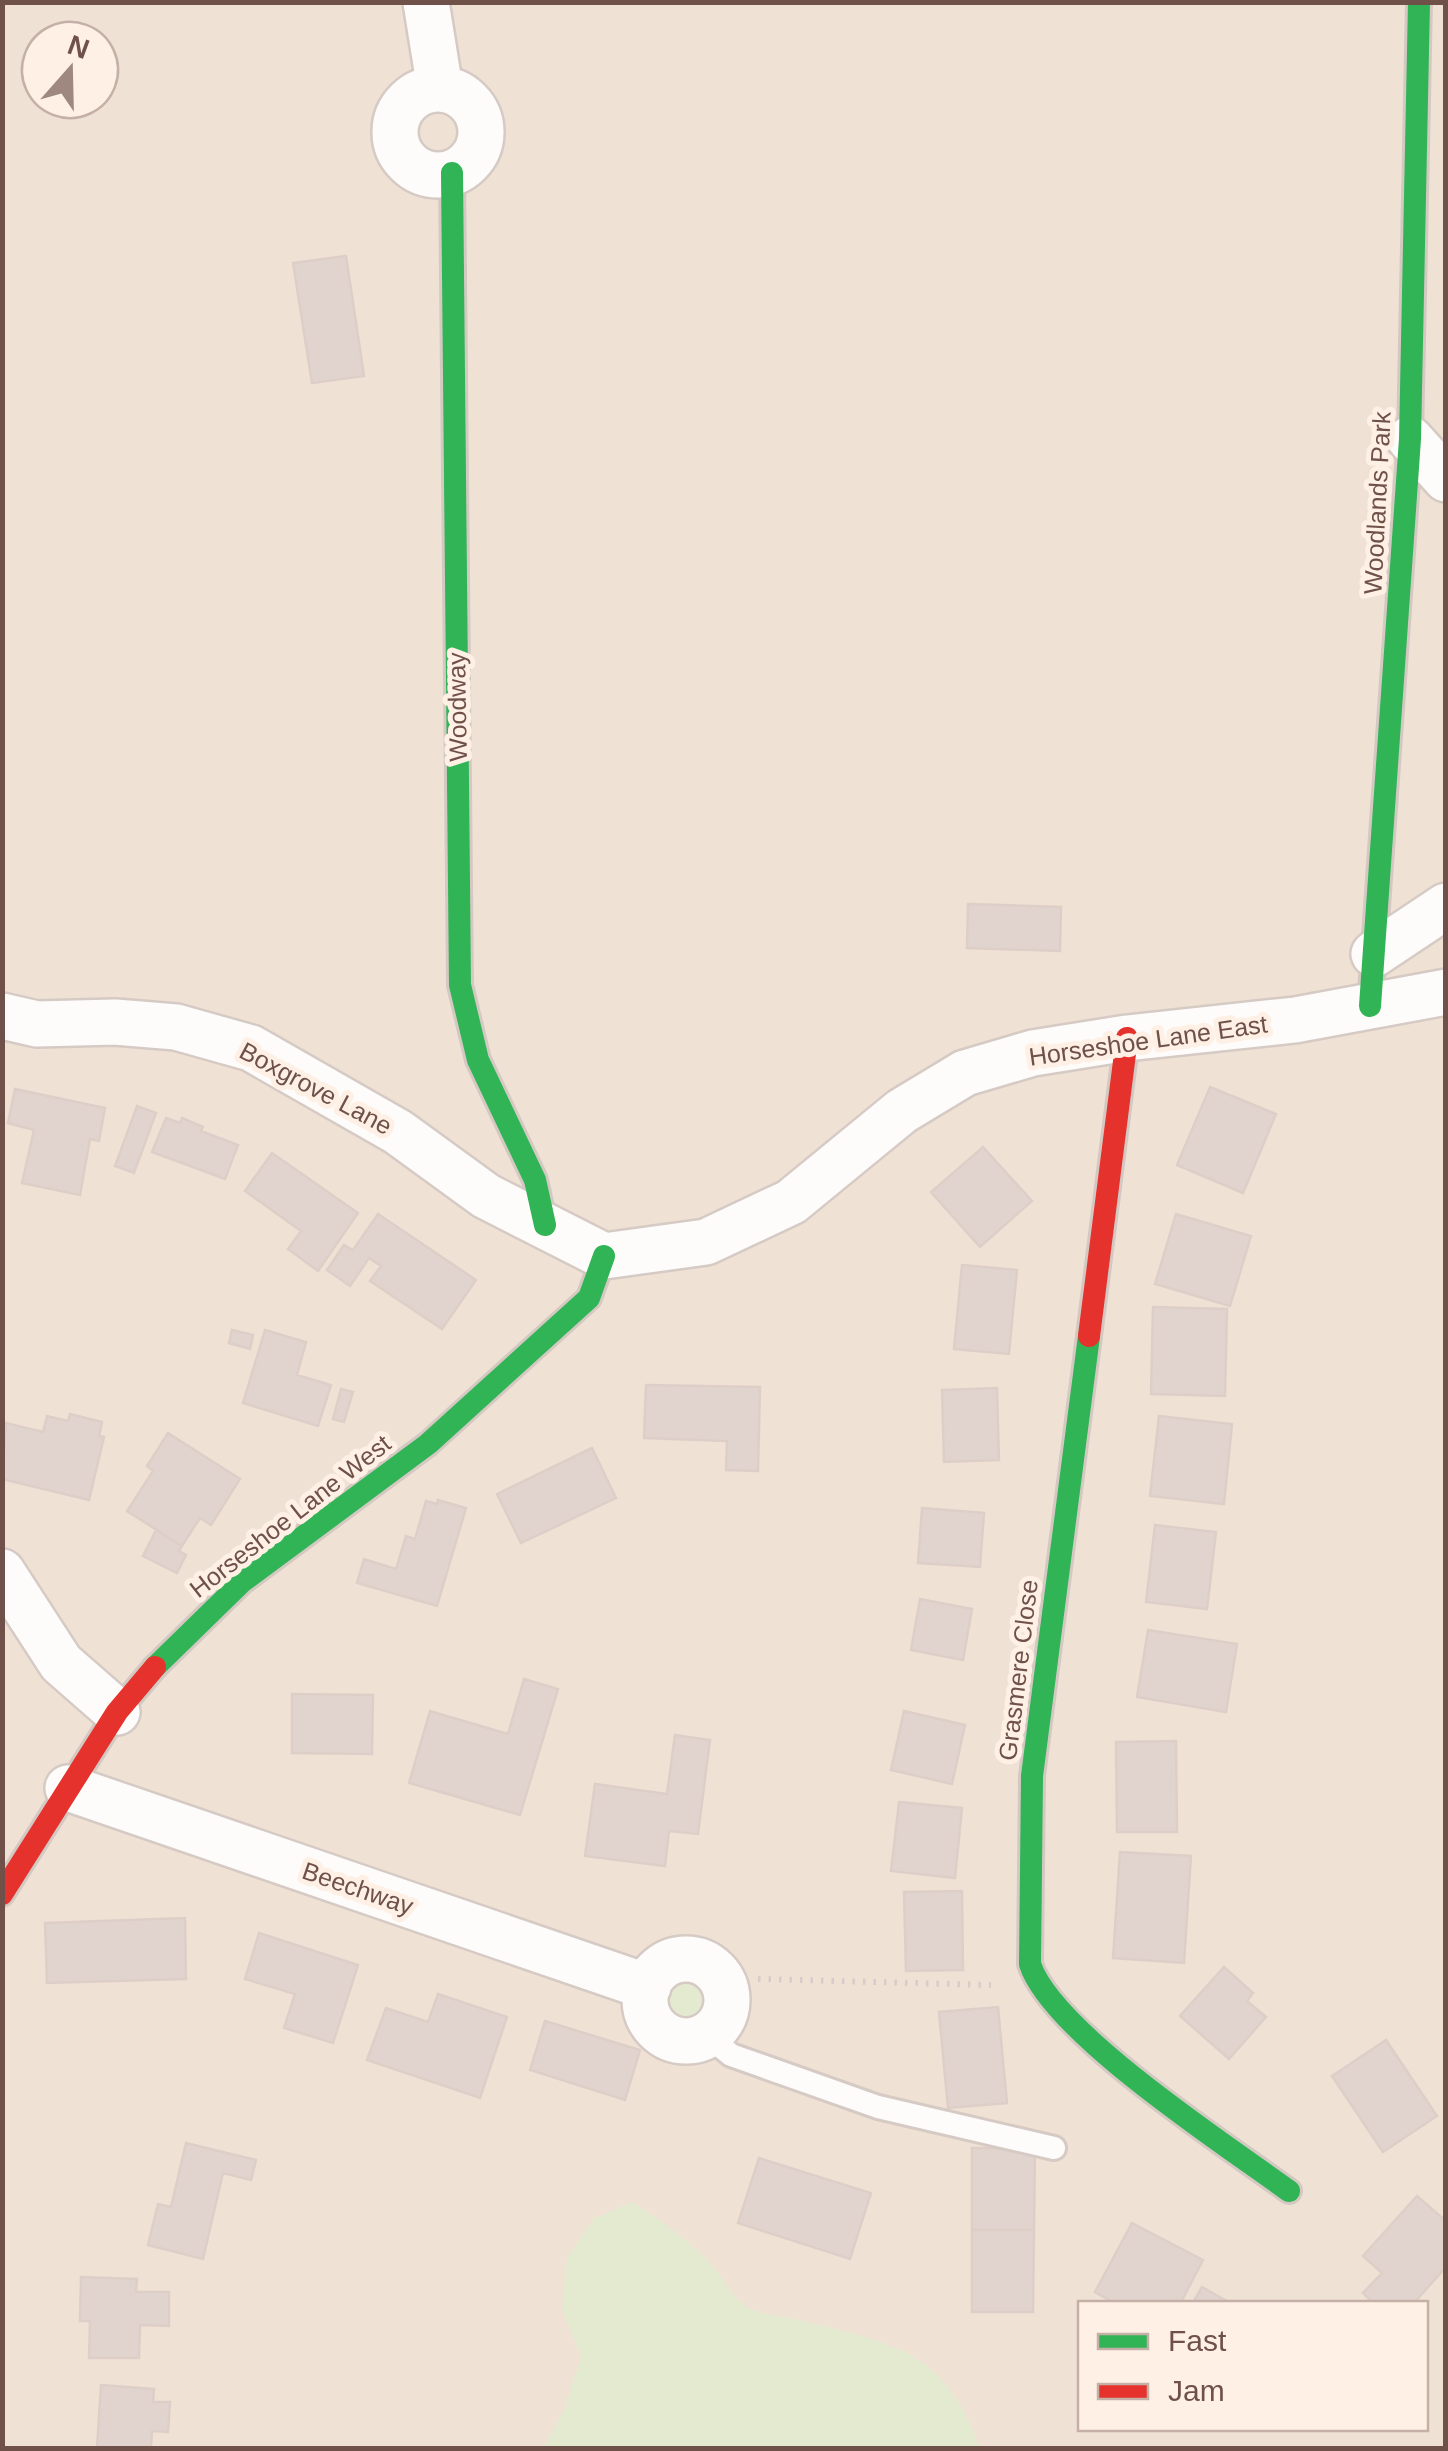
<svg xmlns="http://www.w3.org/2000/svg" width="1448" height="2451" viewBox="0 0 1448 2451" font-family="Arial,sans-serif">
<rect width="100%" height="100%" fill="#f5ede5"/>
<path fill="#f0e1d5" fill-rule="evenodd" d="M3 3H1445V2448H3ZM40 40H100V100H40ZM1080 2304H1426V2428H1080Z"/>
<path fill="#e3ead0" d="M662 2001a26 26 0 1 1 52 0a26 26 0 1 1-52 0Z
M632 2202C662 2221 692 2242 716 2270 726 2281 732 2298 745 2305 764 2317 783 2316 804 2321 897 2345 945 2351 980 2448H543L563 2413 581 2357 562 2309 567 2258 593 2219Z"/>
<path fill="#e1d4ce" stroke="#ddcfc8" stroke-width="2.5" d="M346 256 364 376 312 383 293 263Z
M968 904 1061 907 1060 951 967 948Z
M1210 1087 1276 1114 1243 1193 1177 1165Z
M15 1089 105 1108 99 1141 90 1139 80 1195 22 1183 34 1130 8 1123Z
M137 1106 156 1113 134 1173 115 1166Z
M166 1118 180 1123 182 1118 203 1127 201 1131 238 1145 225 1179 152 1152Z
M983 1147 1032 1201 980 1247 931 1192Z
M272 1153 358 1213 318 1271 288 1249 301 1231 245 1191Z
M378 1214 476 1280 442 1329 370 1281 381 1266 369 1258 350 1286 327 1270 344 1245 353 1250Z
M1176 1214 1251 1236 1230 1306 1155 1284Z
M962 1265 1017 1270 1009 1354 954 1349Z
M1153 1307 1227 1309 1225 1396 1151 1394Z
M232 1330 253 1335 250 1349 229 1343Z
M265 1330 306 1342 297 1375 331 1385 318 1426 243 1403Z
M646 1385 760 1387 758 1471 726 1470 727 1441 644 1438Z
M997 1388 999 1460 944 1462 942 1390Z
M341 1389 353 1392 344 1422 333 1419Z
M70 1414 102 1422 99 1436 104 1437 89 1500 2 1479 6 1423 43 1432 47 1416 68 1421Z
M1159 1416 1232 1424 1224 1504 1150 1496Z
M168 1433 240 1479 211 1525 200 1518 182 1546 127 1511 153 1471 147 1466Z
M592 1448 616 1498 521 1543 497 1494Z
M438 1500 466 1508 437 1606 357 1583 364 1559 396 1569 406 1536 415 1539 426 1501 437 1504Z
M922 1508 984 1513 980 1567 918 1563Z
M1155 1525 1216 1532 1207 1609 1146 1602Z
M156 1530 182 1546 179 1551 186 1555 177 1573 143 1556Z
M920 1599 972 1609 963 1660 911 1650Z
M1148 1630 1237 1644 1226 1712 1137 1697Z
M524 1679 558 1689 520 1815 409 1783 430 1711 508 1734Z
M292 1694 373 1695 372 1754 292 1753Z
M904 1711 965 1725 952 1784 891 1770Z
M675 1735 710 1740 698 1834 669 1831 665 1866 585 1856 595 1784 667 1794Z
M1176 1741 1177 1832H1117L1116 1742Z
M899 1802 962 1808 955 1878 891 1871Z
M1120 1852 1191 1856 1184 1963 1113 1958Z
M962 1891 963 1970 906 1971 904 1892Z
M185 1918 186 1979 47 1983 45 1923Z
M259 1933 358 1965 333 2043 284 2028 295 1994 245 1979Z
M1224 1967 1253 1993 1247 2001 1266 2017 1229 2059 1180 2016Z
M438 1994 507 2017 480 2098 367 2060 386 2008 428 2022Z
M998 2007 1007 2103 948 2108 939 2012Z
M545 2021 640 2050 625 2100 530 2070Z
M1386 2040 1437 2116 1383 2152 1332 2076Z
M186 2143 256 2160 251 2180 223 2173 203 2259 148 2245 158 2204 171 2207Z
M972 2148H1035L1034 2230H972Z
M759 2158 871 2193 850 2259 738 2223Z
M1417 2196 1446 2221V2267L1413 2304H1374L1363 2293 1382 2273 1363 2256Z
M1132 2223 1203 2260 1180 2304H1116L1095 2292Z
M972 2230H1034L1033 2312H972Z
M81 2277 137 2279 136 2292H169V2326L140 2325 139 2358H89L90 2321H80Z
M1202 2287 1232 2304H1192Z
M101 2385 154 2389 153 2402H170L168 2432 152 2431 151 2448H97Z"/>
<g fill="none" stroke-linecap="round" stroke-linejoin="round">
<defs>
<path id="lane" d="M707 2035 731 2055 878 2107 1054 2148"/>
<path id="street" d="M426 2 440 89
M395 132a43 43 0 1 1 86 0a43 43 0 1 1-86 0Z
M1410 439 1446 479
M1374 954 1446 906
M2 1016 37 1024 115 1022 176 1027 251 1048 398 1132 486 1196 604 1256 706 1242 791 1202 902 1111 965 1073 1033 1053 1127 1038 1295 1020 1446 992
M2 1572 61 1663 117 1712
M68 1788 648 1987
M645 2000a41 41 0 1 1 82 0a41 41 0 1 1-82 0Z"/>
<path id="fast" d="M452 173 460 985 478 1060 535 1180 545 1225
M1370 1006 1410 439 1419 2
M1089 1336 1032 1776 1030 1964C1052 2032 1226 2145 1289 2191
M155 1667 242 1582 428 1444 589 1298 604 1256"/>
<path id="jam" d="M1089 1336 1127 1038
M2 1894 117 1712 155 1667"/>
</defs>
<use href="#lane" stroke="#d5cac4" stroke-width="28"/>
<use href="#street" stroke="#d5cac4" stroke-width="50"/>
<use href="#fast" stroke="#d4c9c2" stroke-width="28"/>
<use href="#jam" stroke="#d4c9c2" stroke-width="28"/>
<path stroke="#d6ccc9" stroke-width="6" stroke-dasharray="2.5 8" stroke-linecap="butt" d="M758 1979 991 1985"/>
<use href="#lane" stroke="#fefcfb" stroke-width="22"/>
<use href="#street" stroke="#fefcfb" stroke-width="45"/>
<use href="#fast" stroke="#30b455" stroke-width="22"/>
<use href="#jam" stroke="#e5322d" stroke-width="22"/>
</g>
<g text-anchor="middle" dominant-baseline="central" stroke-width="10" stroke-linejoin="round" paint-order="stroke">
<g font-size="25" fill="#6f5149" stroke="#fef0e5">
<text transform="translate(1377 503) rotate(-87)">Woodlands Park</text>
<text transform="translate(457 707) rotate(-91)">Woodway</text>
<text transform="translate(1148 1040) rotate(-8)">Horseshoe Lane East</text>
<text transform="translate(316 1088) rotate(28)">Boxgrove Lane</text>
<text transform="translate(290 1516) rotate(-38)">Horseshoe Lane West</text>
<text transform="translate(1018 1670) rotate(-83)">Grasmere Close</text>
<text transform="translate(358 1888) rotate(19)">Beechway</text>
</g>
</g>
<rect width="1448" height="2451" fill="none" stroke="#6f5149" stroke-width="10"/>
<rect x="1078" y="2301" width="350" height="130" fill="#fef0e5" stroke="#c5b0a7" stroke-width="2.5"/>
<rect x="1098" y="2334" width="50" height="15" fill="#30b455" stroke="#c5b0a7" stroke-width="2.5"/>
<text x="1168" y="2351" font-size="30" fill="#6f5149">Fast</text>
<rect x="1098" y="2384" width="50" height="15" fill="#e5322d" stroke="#c5b0a7" stroke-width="2.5"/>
<text x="1168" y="2401" font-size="30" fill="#6f5149">Jam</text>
<g transform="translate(70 70) rotate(20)"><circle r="48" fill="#fef0e5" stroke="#c5b0a7" stroke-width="2.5"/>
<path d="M0-8L18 38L0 25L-18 38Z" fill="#9e8880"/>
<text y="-15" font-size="28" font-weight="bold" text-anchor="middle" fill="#6f5149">N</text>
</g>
</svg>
